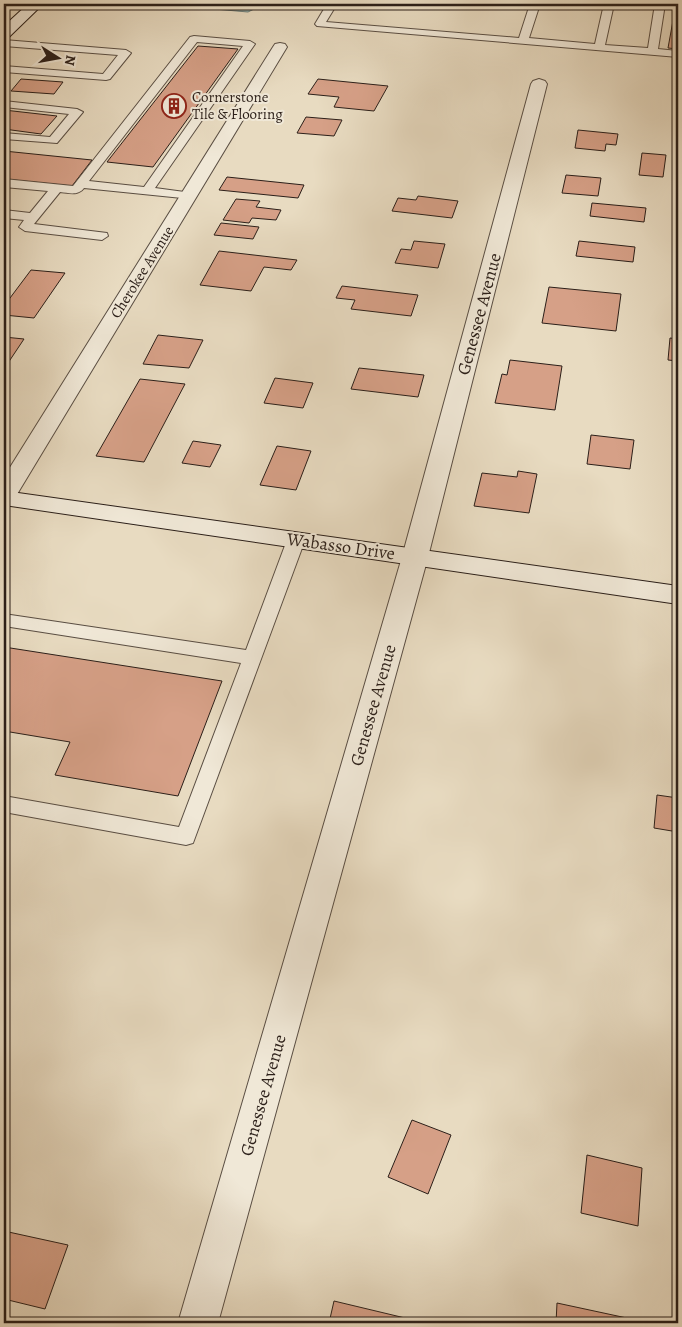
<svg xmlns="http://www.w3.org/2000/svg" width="682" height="1327" viewBox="0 0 682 1327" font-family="Alegreya,serif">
<rect width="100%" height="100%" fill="#e8dbc1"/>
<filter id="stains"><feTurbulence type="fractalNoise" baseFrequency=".004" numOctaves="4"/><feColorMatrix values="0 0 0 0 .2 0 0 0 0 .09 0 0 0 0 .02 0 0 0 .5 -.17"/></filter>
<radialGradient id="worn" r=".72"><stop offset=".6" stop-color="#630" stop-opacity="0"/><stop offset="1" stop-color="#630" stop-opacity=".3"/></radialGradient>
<path fill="#98bab7" stroke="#6c7c78" d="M157 4H264L248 12Z"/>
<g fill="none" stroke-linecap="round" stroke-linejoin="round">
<path stroke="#626c68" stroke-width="1" d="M205 4 247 7 255 4"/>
</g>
<path fill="#d6a087" stroke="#2b1f19" d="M676 4H678V49L668 48Z
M198 46 238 49 153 167 107 162Z
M21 79 63 82 54 94 11 91Z
M318 79 388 86 374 111 334 107 339 97 308 94Z
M4 110 57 116 41 134 4 129Z
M306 117 342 120 334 136 297 133Z
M578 130 618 134 616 145 606 144 605 151 575 148Z
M4 151 92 160 72 186 4 179Z
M642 153 666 155 663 177 639 175Z
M566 175 601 178 598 196 562 193Z
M227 177 304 185 298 198 219 190Z
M418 196 458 201 452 218 392 211 398 198 416 200Z
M236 199 260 201 256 207 281 210 276 220 252 218 249 223 223 220Z
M592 203 646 208 644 222 590 216Z
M221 223 259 227 253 239 214 235Z
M414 241 445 244 438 268 395 263 401 249 411 250Z
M579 241 635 247 633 262 576 256Z
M219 251 297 260 291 270 264 267 251 291 200 285Z
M31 270 65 273 34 318 4 315V306Z
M342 286 418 295 411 316 351 309 355 300 336 298Z
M549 287 621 294 616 331 542 323Z
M158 335 203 340 189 368 143 364Z
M4 337 24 339 4 369Z
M670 338 678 339V361L668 360Z
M510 360 562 366 555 410 495 403 502 374 507 375Z
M359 368 424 375 418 397 351 389Z
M275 378 313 383 303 408 264 403Z
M140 379 185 384 144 462 96 456Z
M591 435 634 440 630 469 587 464Z
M193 441 221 445 210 467 182 463Z
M277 446 311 451 296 490 260 485Z
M518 471 537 474 529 513 474 506 482 473 517 477Z
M4 647 222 681 178 796 55 775 70 742 4 731Z
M657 795 678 798V832L654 828Z
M412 1120 451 1135 428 1194 388 1177Z
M587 1155 642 1168 638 1226 581 1213Z
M4 1231 68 1245 45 1309 4 1299Z
M334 1301 426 1323H329Z
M557 1303 650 1323H556Z"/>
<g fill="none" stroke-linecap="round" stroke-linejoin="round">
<defs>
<path id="lane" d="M327 4H337L326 22 519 38 530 4H540L529 38 595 44 604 4H614L605 45 648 48 655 4H665L658 49 678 51V57L317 26 315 24Z
M194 36 250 41 255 44 155 188 192 193 194 196 192 199 84 188C78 196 69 193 60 192L34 224 107 233 108 236 102 240 25 231 19 227 24 220 4 218V210L30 213 48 191 4 187V179L73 186 190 37ZM197 42 243 46 144 187 89 181Z
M4 40 126 50 131 53 110 79 106 80 4 72V66L103 74 118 55 4 46Z
M4 101 77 109 83 112 57 143 4 139V133L50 137 69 114 4 107Z
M296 535 302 536 305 540 193 843 186 845 4 812V796L179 827 241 663 4 626V614L246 650 287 540 290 536Z"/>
<path id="street" d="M280 43 285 44 287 47 16 496 13 501 4 503V477L273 47 275 44Z
M539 79 545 81 547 84 428 557 218 1323H178L402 557 531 84 533 81Z"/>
<path id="secondary" d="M28 4H43L9 37 4 38V26Z
M4 491 678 586V604L4 505Z"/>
</defs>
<use href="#lane" stroke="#5a4e43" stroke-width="2"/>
<use href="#street" stroke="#5a4e43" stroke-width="2"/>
<use href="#secondary" stroke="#2b1f19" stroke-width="2"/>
<use href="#lane" fill="#f0e8d7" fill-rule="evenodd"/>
<use href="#street" fill="#f0e8d7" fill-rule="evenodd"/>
<use href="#secondary" fill="#f0e8d7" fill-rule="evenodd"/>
</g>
<defs>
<symbol id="building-ring" viewBox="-11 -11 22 22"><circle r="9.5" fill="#f0e8d7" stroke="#8f2418" stroke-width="1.5"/><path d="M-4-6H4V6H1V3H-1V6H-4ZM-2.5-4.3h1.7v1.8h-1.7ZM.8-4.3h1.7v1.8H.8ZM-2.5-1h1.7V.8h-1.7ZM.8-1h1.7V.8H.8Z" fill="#8f2418"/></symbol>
</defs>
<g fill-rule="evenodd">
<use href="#building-ring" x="160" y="92" width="28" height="28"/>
</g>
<g text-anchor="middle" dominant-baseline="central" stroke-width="4" stroke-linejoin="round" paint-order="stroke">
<g font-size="15" fill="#2b1f19" stroke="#f0e8d7" text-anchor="start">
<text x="192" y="97">Cornerstone<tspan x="192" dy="17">Tile &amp; Flooring</tspan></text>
</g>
<g font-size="15" fill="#2b1f19" stroke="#f0e8d7">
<text transform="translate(142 272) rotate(-58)">Cherokee Avenue</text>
</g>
<g font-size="18" fill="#2b1f19" stroke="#f0e8d7">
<text transform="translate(479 314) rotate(-75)">Genessee Avenue</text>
<text transform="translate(341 546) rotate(8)">Wabasso Drive</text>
<text transform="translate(373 705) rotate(-74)">Genessee Avenue</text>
<text transform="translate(263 1095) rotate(-74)">Genessee Avenue</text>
</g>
</g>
<rect width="682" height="1327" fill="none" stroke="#e8dbc1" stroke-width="20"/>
<rect x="5" y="5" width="672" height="1317" fill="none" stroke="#2b1f19" stroke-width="2.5"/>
<rect x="10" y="10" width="662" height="1307" fill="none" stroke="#2b1f19"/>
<g transform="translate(58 58) rotate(101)" stroke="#f0e8d7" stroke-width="4" paint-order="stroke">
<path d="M0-4L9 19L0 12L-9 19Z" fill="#2b1f19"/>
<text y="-8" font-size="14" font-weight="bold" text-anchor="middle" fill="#2b1f19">N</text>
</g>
<rect width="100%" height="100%" filter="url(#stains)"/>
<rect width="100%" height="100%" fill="url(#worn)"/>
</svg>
